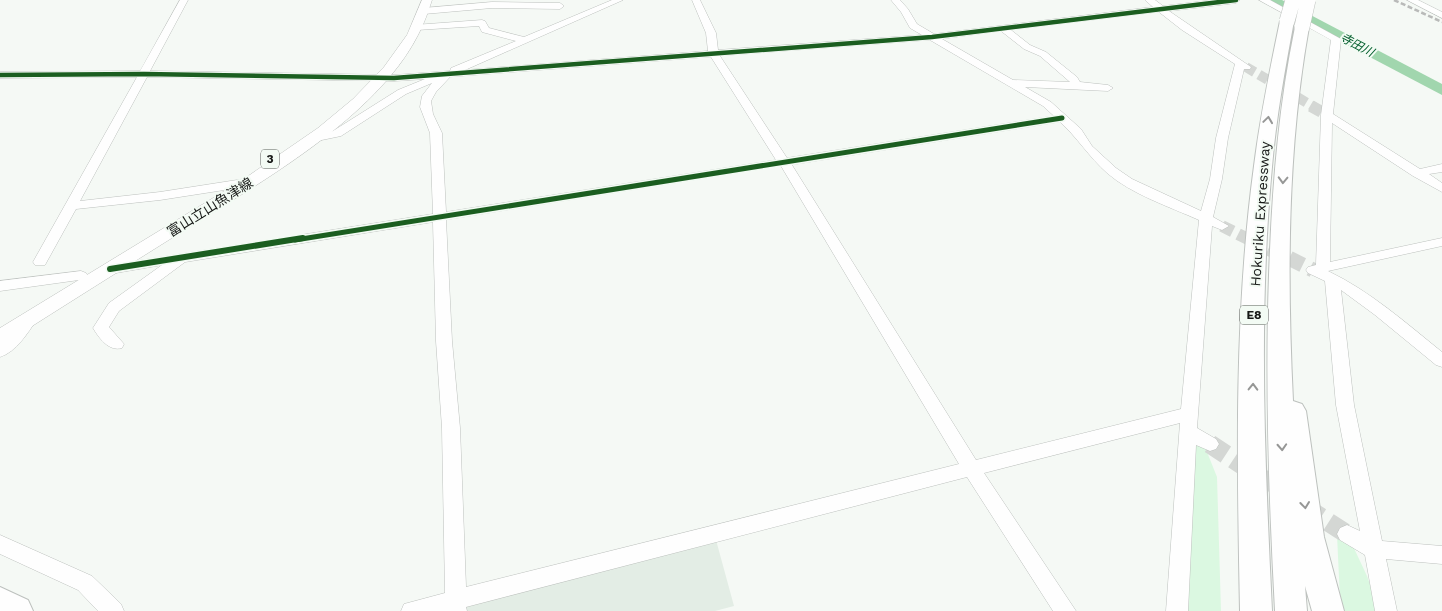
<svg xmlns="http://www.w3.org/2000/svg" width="1442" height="611" viewBox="0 0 1442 611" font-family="'Work Sans','Noto Sans JP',sans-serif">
<rect width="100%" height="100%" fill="#f5f9f5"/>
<path fill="#e3ede5" d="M716 540 734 606 715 611H435Z"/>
<path fill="#dbf8e1" d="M1192 443 1205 447 1217 477 1221 611H1183Z
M1337 535 1352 544 1367 576 1380 611H1345L1340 599Z"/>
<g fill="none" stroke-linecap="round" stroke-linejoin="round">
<path fill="#a1d6ae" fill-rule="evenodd" d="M1265 0H1282L1442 84V95L1267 3Z"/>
<path stroke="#d4d7d4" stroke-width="10" stroke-dasharray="10 5" stroke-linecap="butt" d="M1246 67 1314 107"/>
<path stroke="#d4d7d4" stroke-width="12" stroke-dasharray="12 6" stroke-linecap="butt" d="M1311 106 1327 115
M1222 226 1250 240"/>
<path stroke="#d4d7d4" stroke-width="15" stroke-dasharray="15 8" stroke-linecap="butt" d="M1248 238 1313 270"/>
<path stroke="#d4d7d4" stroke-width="19" stroke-dasharray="19 9" stroke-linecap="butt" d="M1210 444 1286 494
M1305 507 1347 534"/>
<defs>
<path id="minor" d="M180 0H188L150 71 394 75 450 71 451 68 516 41 482 32 479 26 417 30 412 27 414 25 482 20 485 21 489 28 524 37 612 0H623L465 70 708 51 706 33 692 0H700L716 33 718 50 922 35 910 28 901 12 891 0H900L908 9 917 24 934 34 1153 7 1145 0H1155L1163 6 1214 0H1240L1236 3 1169 11 1251 67 1250 69H1244L1228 138 1222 179 1213 217 1229 226 1222 230 1212 226 1197 428 1216 439 1219 444 1216 449 1210 451 1196 445 1188 611H1166L1180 423 984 473 1076 611H1053L967 477 466 607 467 611H401L404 604 445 593 442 428 436 341 433 222 185 262 119 311 109 327 124 344 122 348C109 352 99 338 93 328L109 303 162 265 110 274 105 272 103 269 105 266 433 214 430 133 420 107 422 96 432 83 406 94 341 136 312 142 306 139 308 137 333 131 398 90 425 79 394 81 147 77 80 201 160 192 250 178 256 182 250 186 160 200 76 209 45 265H35L33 262 137 77 0 78V72L140 71ZM1159 12 1182 30 1235 64 1216 138 1210 179 1201 211 1132 179 1116 168 1092 146 1081 129 1051 102 1025 87 1108 91 1113 88 1108 85 1080 82 1077 77 1046 52 1030 45 1011 30ZM1001 31 1024 49 1040 56 1070 82 1013 80 942 39ZM930 40 1043 106 1054 116 787 158 720 56ZM711 57 776 160 446 212 442 133 433 114 431 101 436 92 450 77ZM1060 122C1077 137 1089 157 1107 173 1131 194 1170 207 1199 220L1181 409 976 460 792 165ZM781 166 959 464 466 587 460 428 452 341 446 220Z
M1259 0H1270L1341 39 1333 114 1420 169 1442 164V172L1429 174 1442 183V192L1413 176 1332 123 1330 262 1442 238V246L1328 271C1370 291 1406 323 1442 352V367L1436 365 1375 315 1341 290 1354 405 1382 541 1442 546V564L1386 559 1397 611H1375L1365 555 1340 540 1337 534 1340 528 1347 525 1360 531 1336 405 1325 281 1308 273 1306 270 1308 267 1316 265 1321 115 1331 40Z
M1407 0H1418L1442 12V18Z
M492 2 560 3 564 6 560 9 492 8 424 14 420 11 424 8Z
M81 271 86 273 88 276 86 279 0 291V281Z
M29 314 34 315 37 319C28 333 16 352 0 357V342C9 334 18 317 29 314Z
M0 535 92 576 121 604 124 611H98L78 590 0 554Z"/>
<path id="major" d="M422 0H432C428 12 424 24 418 35 376 118 259 183 183 231 124 268 65 305 7 342L0 344V328L241 181 318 128 353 99 384 67 407 35Z"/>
<path id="highway" d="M1287 17 1294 21C1285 70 1276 118 1272 167 1258 315 1265 463 1272 611H1240C1237 463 1234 313 1254 166 1260 117 1270 69 1280 21Z
M1302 23 1309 27C1287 150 1287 277 1293 401L1302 404 1306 411 1324 537 1344 611H1312L1305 586 1307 611H1275C1269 499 1265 387 1269 275 1272 191 1278 109 1295 27Z
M0 587 28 600 33 611H0Z"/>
</defs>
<use href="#minor" stroke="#bdc1be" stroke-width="1"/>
<use href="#major" stroke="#bdc1be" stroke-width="1"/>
<use href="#highway" stroke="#bdc1be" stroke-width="2"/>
<use href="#minor" fill="#fefefe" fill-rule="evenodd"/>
<use href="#major" fill="#fefefe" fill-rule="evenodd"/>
<use href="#highway" fill="#fefefe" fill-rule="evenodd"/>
<path stroke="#b9bab9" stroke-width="2.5" stroke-dasharray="5 2.5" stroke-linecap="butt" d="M1394 0 1442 22"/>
<defs>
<path id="highway-bridge" d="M1287 21 1293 0
M1302 27 1308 0"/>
</defs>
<use href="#highway-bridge" stroke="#bdc1be" stroke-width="16" stroke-linecap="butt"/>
<use href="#highway-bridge" stroke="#fefefe" stroke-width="15"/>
<defs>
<path id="cycleway-far2" d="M0 75 144 74 394 78 932 37 1236 0"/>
<path id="cycleway-far1" d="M295 240 1062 118"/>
<path id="cycleway" d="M110 269 303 238"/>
</defs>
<use href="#cycleway-far2" stroke="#f3fbf4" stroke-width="6"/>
<use href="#cycleway-far1" stroke="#f3fbf4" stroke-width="8"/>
<use href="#cycleway" stroke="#f3fbf4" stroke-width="9"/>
<use href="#cycleway-far2" stroke="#1b5e20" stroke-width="4.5"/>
<use href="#cycleway-far1" stroke="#1b5e20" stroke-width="5"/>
<use href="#cycleway" stroke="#1b5e20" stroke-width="6"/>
</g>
<defs><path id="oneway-chevron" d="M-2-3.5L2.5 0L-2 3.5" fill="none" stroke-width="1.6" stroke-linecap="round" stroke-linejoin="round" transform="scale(1.25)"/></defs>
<g stroke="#969796">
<use href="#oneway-chevron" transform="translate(1268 120) rotate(-82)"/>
<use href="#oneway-chevron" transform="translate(1283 180) rotate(92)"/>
<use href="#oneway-chevron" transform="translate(1253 387) rotate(-89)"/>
<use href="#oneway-chevron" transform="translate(1282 447) rotate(87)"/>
<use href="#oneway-chevron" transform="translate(1305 505) rotate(83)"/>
</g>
<g text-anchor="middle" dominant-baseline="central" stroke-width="4" stroke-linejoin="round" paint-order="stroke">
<g font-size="12" font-style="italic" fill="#025d2c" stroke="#f3fbf4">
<text transform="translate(1357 45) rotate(28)">寺田川</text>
</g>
<g fill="#f3fbf4" stroke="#595d59" stroke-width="1">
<rect x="261" y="149.5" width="18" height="19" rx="4"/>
<rect x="1240" y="305.5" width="28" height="19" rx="4"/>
</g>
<g font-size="12" font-weight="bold" fill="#171917">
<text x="270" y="159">3</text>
<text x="1254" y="315">E8</text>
</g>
<g font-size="14" fill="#171917" stroke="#f3fbf4">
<text transform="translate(210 207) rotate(-32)">富山立山魚津線</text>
<text transform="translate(1260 214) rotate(-86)">Hokuriku Expressway</text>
</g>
</g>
</svg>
